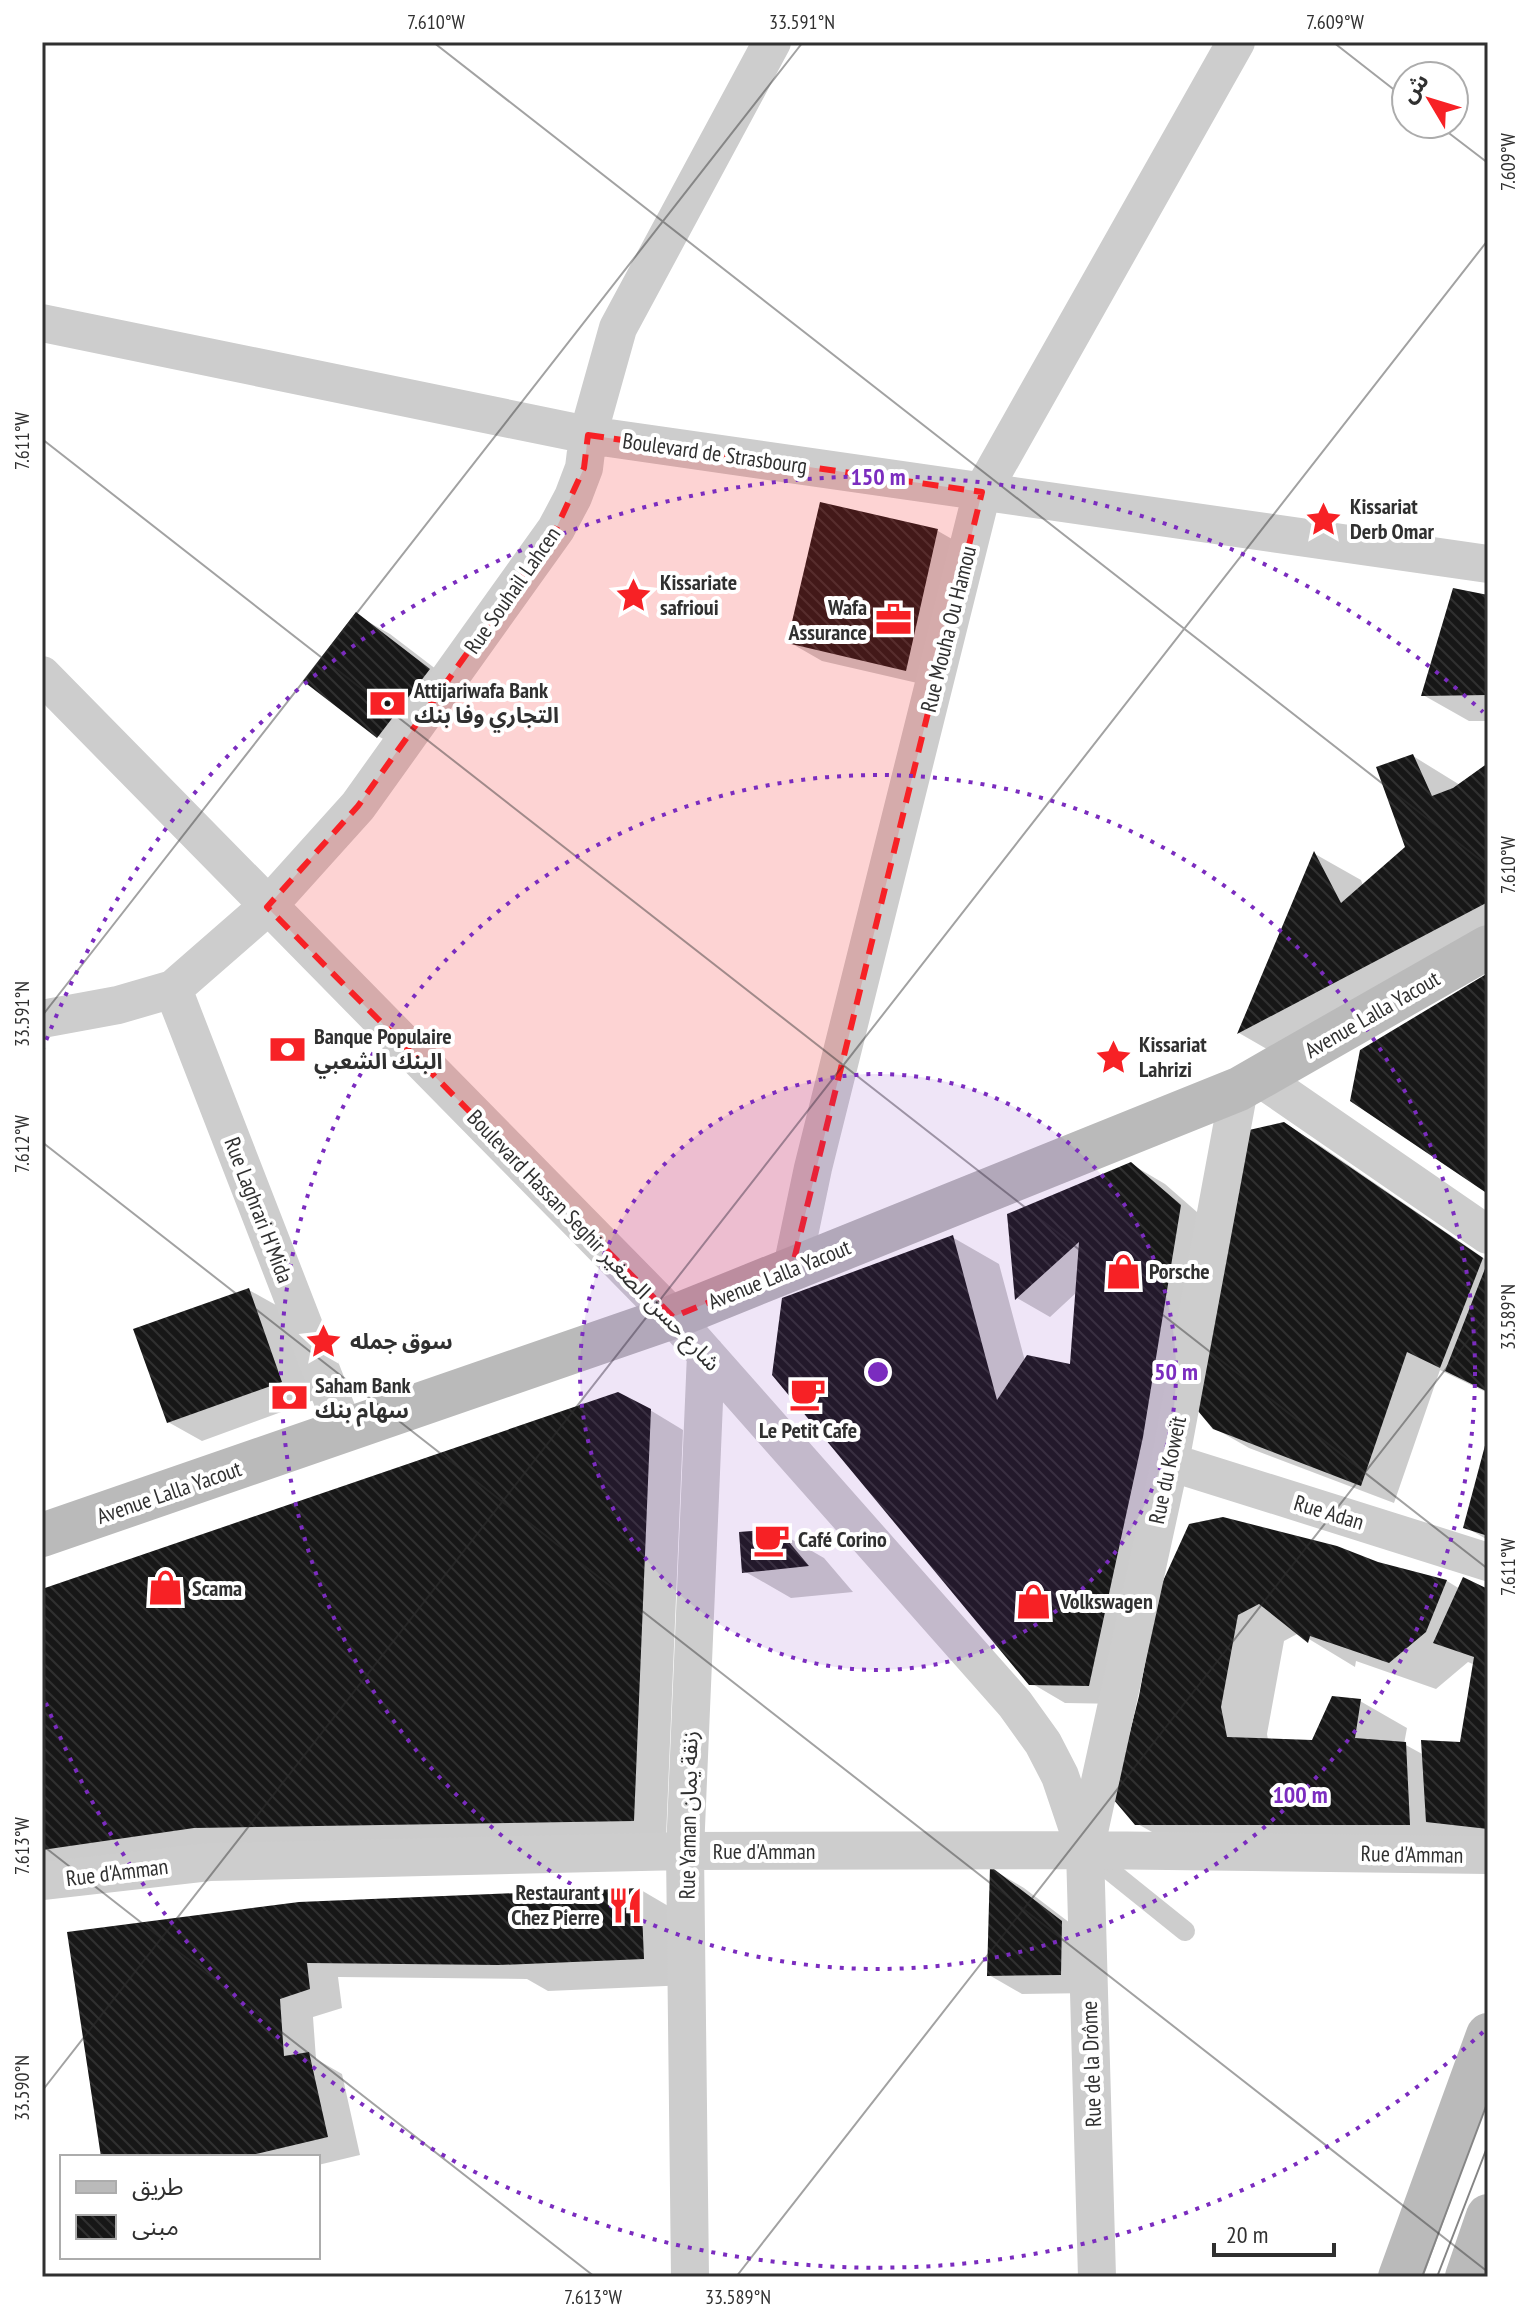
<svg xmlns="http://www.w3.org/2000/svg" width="1530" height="2319" viewBox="0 0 1530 2319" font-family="'PT Sans Narrow','Noto Sans Arabic',sans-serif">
<defs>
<pattern id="building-back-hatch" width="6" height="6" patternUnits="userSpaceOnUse" patternTransform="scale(2)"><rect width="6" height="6" fill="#171717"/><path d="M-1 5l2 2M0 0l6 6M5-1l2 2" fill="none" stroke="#303030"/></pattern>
</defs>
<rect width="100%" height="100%" fill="#fff"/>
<path fill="#0003" fill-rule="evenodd" d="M938 531 971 550 939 688 822 661 789 642Z
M1488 597V721H1469L1423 695Z
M356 615 390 634 462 689 411 755 378 736Z
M1413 756 1460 785 1488 765V952L1284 1059 1239 1033 1315 854 1361 880 1363 886 1408 847Z
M1284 1124 1318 1144 1488 1261V1393L1440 1370 1394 1503 1249 1448 1214 1428Z
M1131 1164 1165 1184 1213 1226 1122 1704 1065 1703 1031 1683 952 1237 999 1264 1025 1361 1072 1366 1077 1292 1050 1317 1017 1298 1009 1215Z
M249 1290 283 1309 314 1400 202 1441 168 1422Z
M650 1410 683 1430 666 1839 42 1873V1591Z
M1488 1442V1540L1465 1527Z
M777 1531 824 1558 853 1592 791 1598 744 1571Z
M1377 1564 1447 1581 1460 1589 1488 1591V1850H1184L1136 1823 1141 1696 1160 1593ZM1299 1633 1355 1667 1356 1661 1436 1689 1468 1662 1475 1665 1462 1744 1424 1755 1404 1744 1407 1728 1360 1701 1313 1742 1268 1740 1267 1734 1284 1641Z
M992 1869 1024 1888 1095 1942 1094 1993 1022 1994 989 1975Z
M641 1890 687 1917 689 1985 548 1991 527 1979 338 1977 342 2008 313 2017 316 2059 342 2074 360 2155 318 2165V2157H103L69 1934Z"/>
<path fill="url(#building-back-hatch)" d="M820 502 938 529 906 671 787 643Z
M1453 588 1488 595V695L1421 696Z
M356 612 430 669 377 738 303 681Z
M1413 754 1432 796 1453 788 1488 763V902L1237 1034 1314 851 1341 903 1405 847 1376 767Z
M1488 973V1194L1350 1101 1360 1050Z
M1284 1122 1483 1258 1440 1368 1407 1352 1361 1486 1213 1429 1193 1405 1236 1133Z
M1131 1162 1181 1205 1143 1437 1089 1686 1029 1685 772 1375 782 1298 953 1235 997 1400 1027 1355 1070 1364 1079 1242 1015 1300 1007 1214Z
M1488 1261V1392L1445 1371Z
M249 1288 282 1382 167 1423 133 1329Z
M618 1392 651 1409 634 1821 194 1828 42 1850V1589Z
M1487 1438H1488V1536L1463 1528Z
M1223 1517 1337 1546 1378 1562 1447 1580 1426 1632 1389 1663 1310 1636 1308 1643 1259 1604 1238 1615 1221 1707 1227 1737 1312 1740 1332 1696 1361 1699 1355 1738 1406 1742 1410 1825H1135L1113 1799 1139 1696 1158 1592 1189 1524Z
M778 1529 809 1566 742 1573 739 1532Z
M1463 1577 1488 1589V1829L1426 1822 1421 1740 1460 1742 1474 1657 1433 1643Z
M990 1866 1062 1921 1061 1975 987 1976Z
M641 1888 644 1959 499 1965 307 1963 310 1989 280 1999 284 2056 309 2052 328 2137 243 2157H101L67 1932 299 1902Z"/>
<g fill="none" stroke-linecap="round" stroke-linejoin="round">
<path stroke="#cdcdcd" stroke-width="20" d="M1088 1853 1185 1931"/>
<path stroke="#cdcdcd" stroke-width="38" d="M42 323 588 435 1488 564
M42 675 673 1317 1015 1704 1043 1743 1060 1776 1085 1850
M173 989 345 1432
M42 1019 118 1005 173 989 267 907 358 806 556 529 573 497 584 468 588 435 618 328 772 42
M1260 1078 1488 1235
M792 1268 813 1168 982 492 1236 42
M1170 1462 1488 1562
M42 1881 209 1862 685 1851 1085 1850 1488 1855
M690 2277 685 1851 706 1354
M1097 2277 1085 1850 1170 1462 1239 1089"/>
<path stroke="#bababa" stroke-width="44" d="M42 1535 673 1317 1239 1089 1488 947
M1400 2277 1488 2035
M1467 2277 1488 2216"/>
<path stroke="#858585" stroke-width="2" d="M1422 2277 1488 2101
M1437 2277 1488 2145"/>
</g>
<path fill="#f72125" fill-opacity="0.2" stroke="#f72125" stroke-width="6" stroke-dasharray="16 10" stroke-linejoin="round" d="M588 435 982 492 792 1268 673 1317 267 907 358 806 556 529 584 468Z"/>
<path fill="none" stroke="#303030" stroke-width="2" stroke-opacity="0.45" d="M433 42 1488 866M1333 42 1406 99M1437 124 1488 163M42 439 1488 1569M42 1016 803 42M42 1142 1488 2272M42 1845 595 2277M42 2091 1488 240M736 2277 1488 1315"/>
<circle cx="878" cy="1372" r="298" fill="#7b2cbf" fill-opacity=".12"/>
<g fill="none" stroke="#7b2cbf" stroke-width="4" stroke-dasharray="4 8">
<circle cx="878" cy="1372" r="298"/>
<circle cx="878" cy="1372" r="597"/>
<path d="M1483 2032A895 895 0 0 1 42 1693M42 1051A895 895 0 0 1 1483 712"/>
</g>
<defs>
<symbol id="sight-bare" viewBox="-9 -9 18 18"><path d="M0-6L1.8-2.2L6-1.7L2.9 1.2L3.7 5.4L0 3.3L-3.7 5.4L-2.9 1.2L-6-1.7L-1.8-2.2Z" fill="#f72125" stroke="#fff" stroke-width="2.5" paint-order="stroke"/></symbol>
<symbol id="office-bare" viewBox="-9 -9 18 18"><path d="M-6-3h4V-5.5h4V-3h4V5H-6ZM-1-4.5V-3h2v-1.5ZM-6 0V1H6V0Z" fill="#f72125" stroke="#fff" stroke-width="2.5" paint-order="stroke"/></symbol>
<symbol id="bank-bare" viewBox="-9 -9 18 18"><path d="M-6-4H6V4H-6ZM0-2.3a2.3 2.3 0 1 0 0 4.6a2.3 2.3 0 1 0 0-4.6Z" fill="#f72125" stroke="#fff" stroke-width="2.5" paint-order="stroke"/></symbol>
<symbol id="shop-bare" viewBox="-9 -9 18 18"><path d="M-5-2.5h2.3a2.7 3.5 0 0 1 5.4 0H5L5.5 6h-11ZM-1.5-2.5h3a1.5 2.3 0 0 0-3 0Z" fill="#f72125" stroke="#fff" stroke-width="2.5" paint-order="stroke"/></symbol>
<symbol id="cafe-bare" viewBox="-9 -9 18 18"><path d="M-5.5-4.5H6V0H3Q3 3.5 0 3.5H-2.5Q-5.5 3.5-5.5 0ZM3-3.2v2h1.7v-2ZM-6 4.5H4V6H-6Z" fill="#f72125" stroke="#fff" stroke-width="2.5" paint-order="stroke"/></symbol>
<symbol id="restaurant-bare" viewBox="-9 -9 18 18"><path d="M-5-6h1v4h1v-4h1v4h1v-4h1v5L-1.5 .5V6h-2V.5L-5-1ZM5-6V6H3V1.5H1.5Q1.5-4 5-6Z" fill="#f72125" stroke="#fff" stroke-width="2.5" paint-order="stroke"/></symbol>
</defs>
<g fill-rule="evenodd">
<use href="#sight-bare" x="1298" y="494" width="51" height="51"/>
<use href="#sight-bare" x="608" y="570" width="51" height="51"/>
<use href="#office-bare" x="868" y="594" width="51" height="51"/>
<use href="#bank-bare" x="362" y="678" width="51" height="51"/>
<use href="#bank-bare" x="262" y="1024" width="51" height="51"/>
<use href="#sight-bare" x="1088" y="1032" width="51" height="51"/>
<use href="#shop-bare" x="1098" y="1246" width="51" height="51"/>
<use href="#sight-bare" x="298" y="1316" width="51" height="51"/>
<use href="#cafe-bare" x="782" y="1368" width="51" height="51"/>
<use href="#bank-bare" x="264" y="1372" width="51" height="51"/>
<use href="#cafe-bare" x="746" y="1514" width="51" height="51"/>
<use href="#shop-bare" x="140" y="1562" width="51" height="51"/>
<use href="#shop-bare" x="1008" y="1576" width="51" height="51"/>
<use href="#restaurant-bare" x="600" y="1880" width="51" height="51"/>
</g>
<g text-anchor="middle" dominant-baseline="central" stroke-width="8" stroke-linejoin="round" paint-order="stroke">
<g font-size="22" fill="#303030" stroke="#fff">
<text transform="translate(715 453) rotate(8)">Boulevard de Strasbourg</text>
<text transform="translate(512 590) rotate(-55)">Rue Souhail Lahcen</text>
<text transform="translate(948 629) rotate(-76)">Rue Mouha Ou Hamou</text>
<text transform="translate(1372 1014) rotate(-30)">Avenue Lalla Yacout</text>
<text transform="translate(259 1210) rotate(69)">Rue Laghrari H'Mida</text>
<text transform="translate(594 1240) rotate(46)">Boulevard Hassan Seghir شارع حسن الصغير</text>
<text transform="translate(779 1274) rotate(-22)">Avenue Lalla Yacout</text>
<text transform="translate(1167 1470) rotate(-78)">Rue du Koweït</text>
<text transform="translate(169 1492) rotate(-19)">Avenue Lalla Yacout</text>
<text transform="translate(1329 1512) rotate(17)">Rue Adan</text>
<text transform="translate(688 1815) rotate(-89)">Rue Yaman زنقة يمان</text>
<text x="764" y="1851">Rue d'Amman</text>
<text transform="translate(1412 1854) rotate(1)">Rue d'Amman</text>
<text transform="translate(117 1872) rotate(-7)">Rue d'Amman</text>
<text transform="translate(1091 2064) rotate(-92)">Rue de la Drôme</text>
</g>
<g font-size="22" font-weight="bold" fill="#303030" stroke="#fff" text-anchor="start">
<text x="1350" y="506">Kissariat<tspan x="1350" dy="25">Derb Omar</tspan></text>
<text x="660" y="582">Kissariate<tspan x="660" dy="25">safrioui</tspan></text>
<text x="867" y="607" text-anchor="end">Wafa<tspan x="867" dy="25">Assurance</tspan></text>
<text x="414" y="690">Attijariwafa Bank<tspan x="414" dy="25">التجاري وفا بنك</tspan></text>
<text x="314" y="1036">Banque Populaire<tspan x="314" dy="25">البنك الشعبي</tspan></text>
<text x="1139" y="1044">Kissariat<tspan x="1139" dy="25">Lahrizi</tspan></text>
<text x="1149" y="1271">Porsche</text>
<text x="350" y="1341">سوق جمله</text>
<text x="315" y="1385">Saham Bank<tspan x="315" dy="25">سهام بنك</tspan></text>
<text x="808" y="1430" text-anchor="middle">Le Petit Cafe</text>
<text x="798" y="1539">Café Corino</text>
<text x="192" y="1588">Scama</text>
<text x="1060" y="1601">Volkswagen</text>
<text x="600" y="1892" text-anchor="end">Restaurant<tspan x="600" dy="25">Chez Pierre</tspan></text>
</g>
</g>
<circle cx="878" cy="1372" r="12" fill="#7b2cbf" stroke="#fff" stroke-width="4"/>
<g font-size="24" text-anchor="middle" font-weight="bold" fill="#7b2cbf" stroke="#fff" stroke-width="8" stroke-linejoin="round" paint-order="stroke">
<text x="878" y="485">150 m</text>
<text x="1176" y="1380">50 m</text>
<text x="1300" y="1803">100 m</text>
</g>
<rect width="1530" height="2319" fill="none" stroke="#ffffff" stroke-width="88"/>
<rect x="60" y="2155" width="260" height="104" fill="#ffffff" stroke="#acacac" stroke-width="2"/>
<rect x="76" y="2181" width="40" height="12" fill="#bababa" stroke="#acacac" stroke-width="2"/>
<text x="132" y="2195" font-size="24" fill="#303030">طريق</text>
<rect x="76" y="2215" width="40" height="24" fill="url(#building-back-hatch)" stroke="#acacac" stroke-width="2"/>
<text x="132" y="2235" font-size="24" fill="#303030">مبنى</text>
<g transform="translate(1430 100) rotate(308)"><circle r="38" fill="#ffffff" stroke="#acacac" stroke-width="2"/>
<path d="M0-6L14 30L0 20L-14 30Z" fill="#f72125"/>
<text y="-12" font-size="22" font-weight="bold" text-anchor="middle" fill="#303030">ش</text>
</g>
<path d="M1214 2243v12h120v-12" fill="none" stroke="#303030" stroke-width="4"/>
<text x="1226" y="2243" font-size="24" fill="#303030" stroke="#ffffff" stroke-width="6" paint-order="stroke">20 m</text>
<rect x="44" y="44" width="1442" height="2231" fill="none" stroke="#303030" stroke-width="3"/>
<g font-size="20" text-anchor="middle" fill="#303030">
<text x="436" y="29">7.610°W</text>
<text x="802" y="29">33.591°N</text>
<text x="1335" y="29">7.609°W</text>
<text transform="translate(1508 162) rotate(-90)" y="7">7.609°W</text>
<text transform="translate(22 441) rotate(-90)" y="7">7.611°W</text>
<text transform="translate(1508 865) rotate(-90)" y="7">7.610°W</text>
<text transform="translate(22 1014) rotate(-90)" y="7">33.591°N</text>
<text transform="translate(22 1144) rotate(-90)" y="7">7.612°W</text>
<text transform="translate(1508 1317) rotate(-90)" y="7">33.589°N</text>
<text transform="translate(1508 1567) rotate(-90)" y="7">7.611°W</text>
<text transform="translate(22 1846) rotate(-90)" y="7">7.613°W</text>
<text transform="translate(22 2088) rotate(-90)" y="7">33.590°N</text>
<text x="593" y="2304">7.613°W</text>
<text x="738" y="2304">33.589°N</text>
</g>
</svg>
